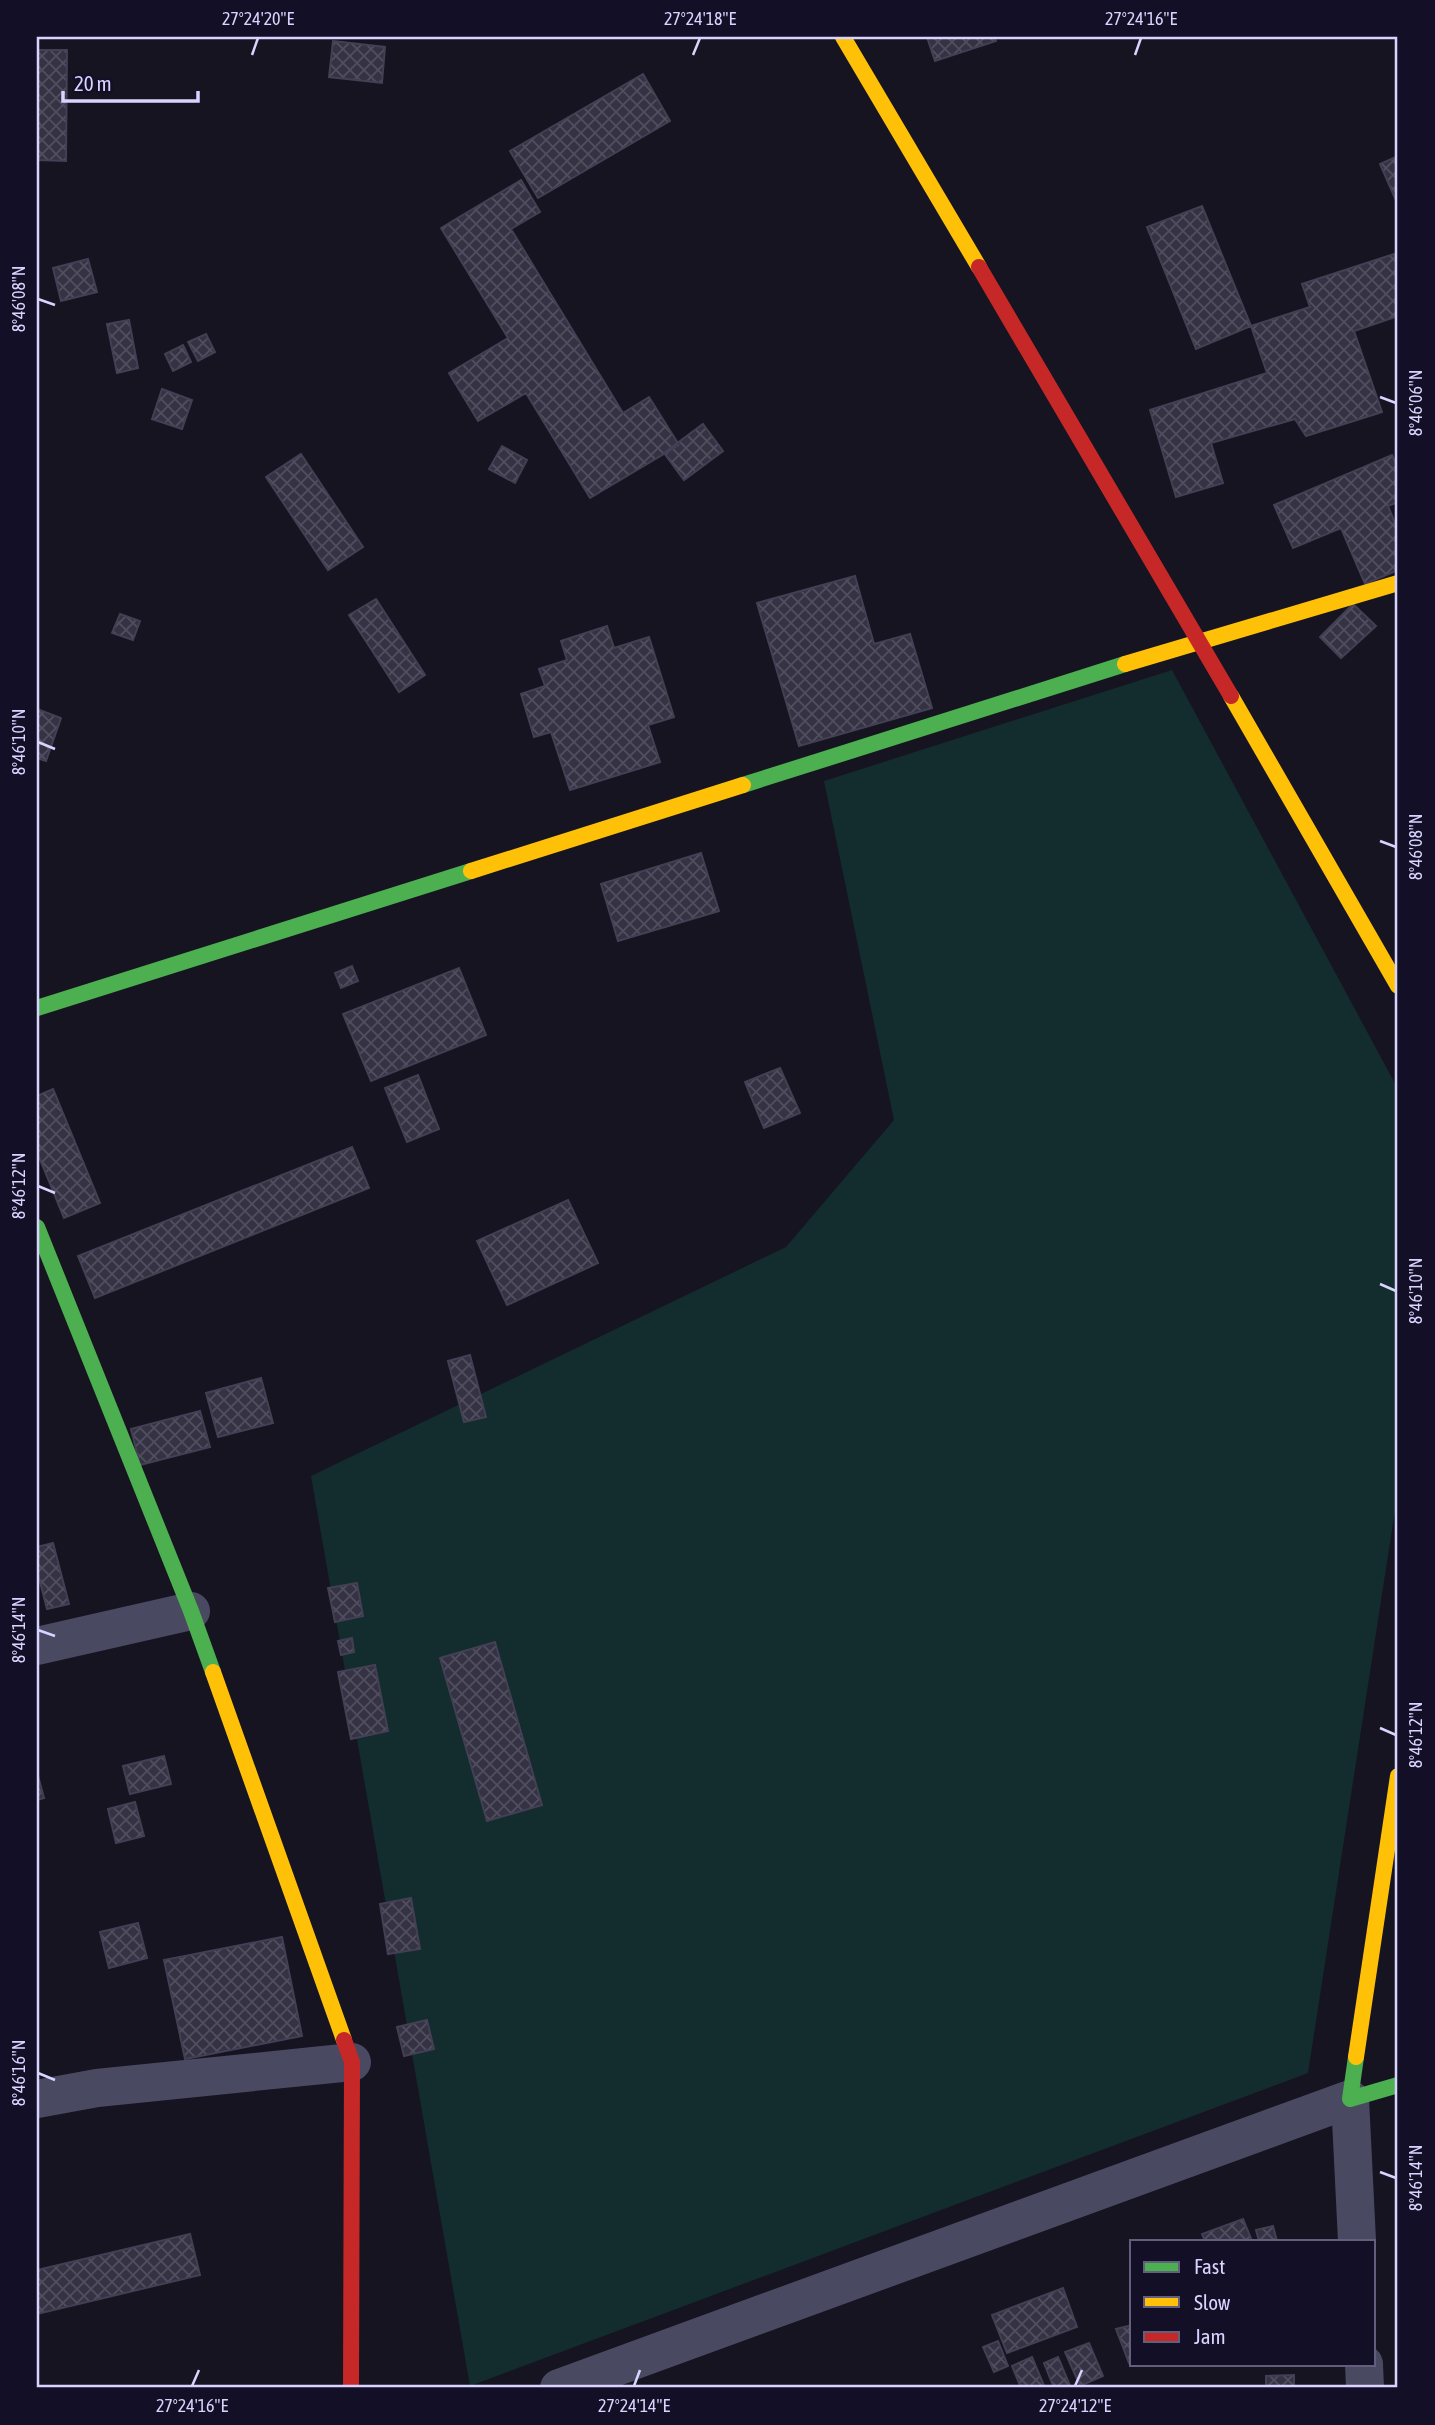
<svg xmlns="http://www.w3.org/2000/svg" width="1435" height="2425" viewBox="0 0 1435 2425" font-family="'Asap Condensed',sans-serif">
<defs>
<pattern id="building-cross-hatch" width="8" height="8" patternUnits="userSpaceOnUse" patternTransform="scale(1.75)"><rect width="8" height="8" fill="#343243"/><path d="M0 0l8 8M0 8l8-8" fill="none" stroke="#514f5f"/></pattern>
</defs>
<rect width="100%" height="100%" fill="#161421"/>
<path fill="#132c2d" d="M1172 670 1398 1089V1491L1308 2073 470 2386 311 1476 786 1247 894 1120 824 781Z"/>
<path fill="url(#building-cross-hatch)" stroke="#433f54" stroke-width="2" d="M927 37H994L996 41 935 61Z
M333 41 385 47 382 83 329 77Z
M37 50H67L66 161 37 160Z
M643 74 670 121 538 198 510 151Z
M1398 156V205L1380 164Z
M521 180 540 212 511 229 623 413 649 397 679 445 590 498 526 393 478 421 449 373 508 338 441 228Z
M1202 206 1251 326 1196 349 1147 227Z
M1394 254 1398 268V316L1354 331 1382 412 1306 436 1295 419 1211 443 1223 483 1176 497 1150 410 1267 373 1251 326 1310 307 1302 284Z
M88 259 97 292 61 301 53 268Z
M129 320 138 368 117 373 107 324Z
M206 334 215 352 198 361 188 342Z
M183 345 191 362 173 371 165 354Z
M162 389 192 400 182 429 152 419Z
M703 424 723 451 684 480 664 453Z
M502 446 527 460 515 483 489 469Z
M301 454 363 547 328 570 266 477Z
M1392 455 1398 469V502L1388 506 1398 530V570L1365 584 1341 528 1293 548 1274 505Z
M855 576 874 644 910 634 932 708 799 746 757 603Z
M376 599 425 675 399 692 349 615Z
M1353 604 1376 626 1341 658 1320 637Z
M120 614 140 621 133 640 112 633Z
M607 626 614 648 649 637 674 717 648 725 660 762 570 790 551 732 534 737 521 694 545 686 539 669 567 660 561 641Z
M37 709 61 718 46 761 37 758Z
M701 853 719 911 618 941 601 884Z
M352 966 358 981 341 988 335 973Z
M459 968 486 1035 371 1081 343 1014Z
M780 1068 800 1113 764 1128 745 1082Z
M418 1075 439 1129 407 1142 385 1088Z
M53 1089 100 1203 64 1218 37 1152V1096Z
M352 1147 369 1188 95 1298 78 1256Z
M568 1200 598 1263 507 1305 477 1241Z
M470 1355 486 1417 464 1422 448 1361Z
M261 1378 273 1423 218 1437 206 1393Z
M200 1411 210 1447 140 1465 131 1429Z
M53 1543 69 1604 47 1609 37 1570V1547Z
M357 1583 363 1616 335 1622 328 1588Z
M352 1638 354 1652 341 1655 338 1641Z
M495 1642 542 1805 487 1821 440 1658Z
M375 1665 388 1731 351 1739 338 1672Z
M164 1756 171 1784 130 1794 123 1766Z
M37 1772 44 1798 37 1800Z
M135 1802 144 1836 116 1843 108 1809Z
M411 1898 420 1949 388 1954 380 1904Z
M138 1923 147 1958 109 1968 100 1932Z
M282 1937 302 2036 185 2059 164 1960Z
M427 2020 434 2049 404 2056 397 2027Z
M1243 2219 1252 2241H1205L1202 2234Z
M1273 2226 1277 2241H1259L1256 2230Z
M190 2234 200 2275 37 2314V2270Z
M1063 2288 1077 2327 1007 2353 992 2315Z
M1132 2325V2362L1129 2363 1116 2329Z
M998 2341 1008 2366 994 2372 983 2347Z
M1089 2343 1103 2376 1080 2386 1065 2352Z
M1032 2357 1045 2388H1021L1012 2366Z
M1058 2357 1071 2388H1054L1044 2363Z
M1294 2375V2388H1266V2376Z"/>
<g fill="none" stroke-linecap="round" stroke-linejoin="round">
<path stroke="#4a4962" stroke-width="38" d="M37 1646 191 1611
M37 2099 97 2088 352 2062
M1364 2364 1365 2388
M559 2388 1350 2099 1357 2241"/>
<path stroke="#4caf50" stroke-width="16" d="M743 785 1125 664
M37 1008 471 871
M37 1227 191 1611 213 1672
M1356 2057 1350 2099 1398 2085"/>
<path stroke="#ffc107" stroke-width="16" d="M843 37 979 267
M1125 664 1398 583
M1231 696 1398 986
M471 871 743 785
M213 1672 344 2040
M1356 2057 1398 1776"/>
<path stroke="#c62828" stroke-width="16" d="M979 267 1231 696
M344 2040 352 2062 351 2388"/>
</g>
<path fill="none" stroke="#d9d4ff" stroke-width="2.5" d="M252 55 258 38M693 55 700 38M1135 55 1141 38M38 299 55 305M1380 397 1396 403M38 742 55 749M1380 841 1396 847M38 1186 55 1193M1380 1284 1396 1291M38 1630 55 1636M1380 1728 1396 1735M38 2073 55 2080M1380 2172 1396 2178M192 2386 199 2370M634 2386 640 2370M1075 2386 1082 2370"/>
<rect width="1435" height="2425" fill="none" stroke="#130f26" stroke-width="77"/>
<rect x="1130" y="2240" width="245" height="126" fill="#130f26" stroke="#625e7d" stroke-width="2"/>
<rect x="1144" y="2262" width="35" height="10" fill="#4caf50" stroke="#625e7d" stroke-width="2"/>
<text x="1194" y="2274" font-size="21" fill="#d9d4ff">Fast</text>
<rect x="1144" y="2297" width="35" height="10" fill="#ffc107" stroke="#625e7d" stroke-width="2"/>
<text x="1194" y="2310" font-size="21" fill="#d9d4ff">Slow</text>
<rect x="1144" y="2332" width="35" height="10" fill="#c62828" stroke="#625e7d" stroke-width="2"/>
<text x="1194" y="2344" font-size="21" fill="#d9d4ff">Jam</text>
<path d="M63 91v10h135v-10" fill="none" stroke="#d9d4ff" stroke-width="3.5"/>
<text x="74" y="91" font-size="21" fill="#d9d4ff" stroke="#130f26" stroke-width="5" paint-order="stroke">20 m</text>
<rect x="38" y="38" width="1358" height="2348" fill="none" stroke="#d9d4ff" stroke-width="2.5"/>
<g font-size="18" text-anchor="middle" fill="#d9d4ff">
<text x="258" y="25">27°24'20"E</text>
<text x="700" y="25">27°24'18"E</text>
<text x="1141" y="25">27°24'16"E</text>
<text transform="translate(19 299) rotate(-90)" y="6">8°46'08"N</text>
<text transform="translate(1416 403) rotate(-90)" y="6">8°46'06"N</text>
<text transform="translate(19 742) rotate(-90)" y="6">8°46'10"N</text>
<text transform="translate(1416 847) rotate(-90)" y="6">8°46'08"N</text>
<text transform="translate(19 1186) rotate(-90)" y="6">8°46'12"N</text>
<text transform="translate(1416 1291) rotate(-90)" y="6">8°46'10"N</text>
<text transform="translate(19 1630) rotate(-90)" y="6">8°46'14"N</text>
<text transform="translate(1416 1735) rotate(-90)" y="6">8°46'12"N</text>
<text transform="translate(19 2073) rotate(-90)" y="6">8°46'16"N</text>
<text transform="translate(1416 2178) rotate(-90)" y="6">8°46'14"N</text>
<text x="192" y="2412">27°24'16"E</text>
<text x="634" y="2412">27°24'14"E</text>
<text x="1075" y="2412">27°24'12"E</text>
</g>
</svg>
